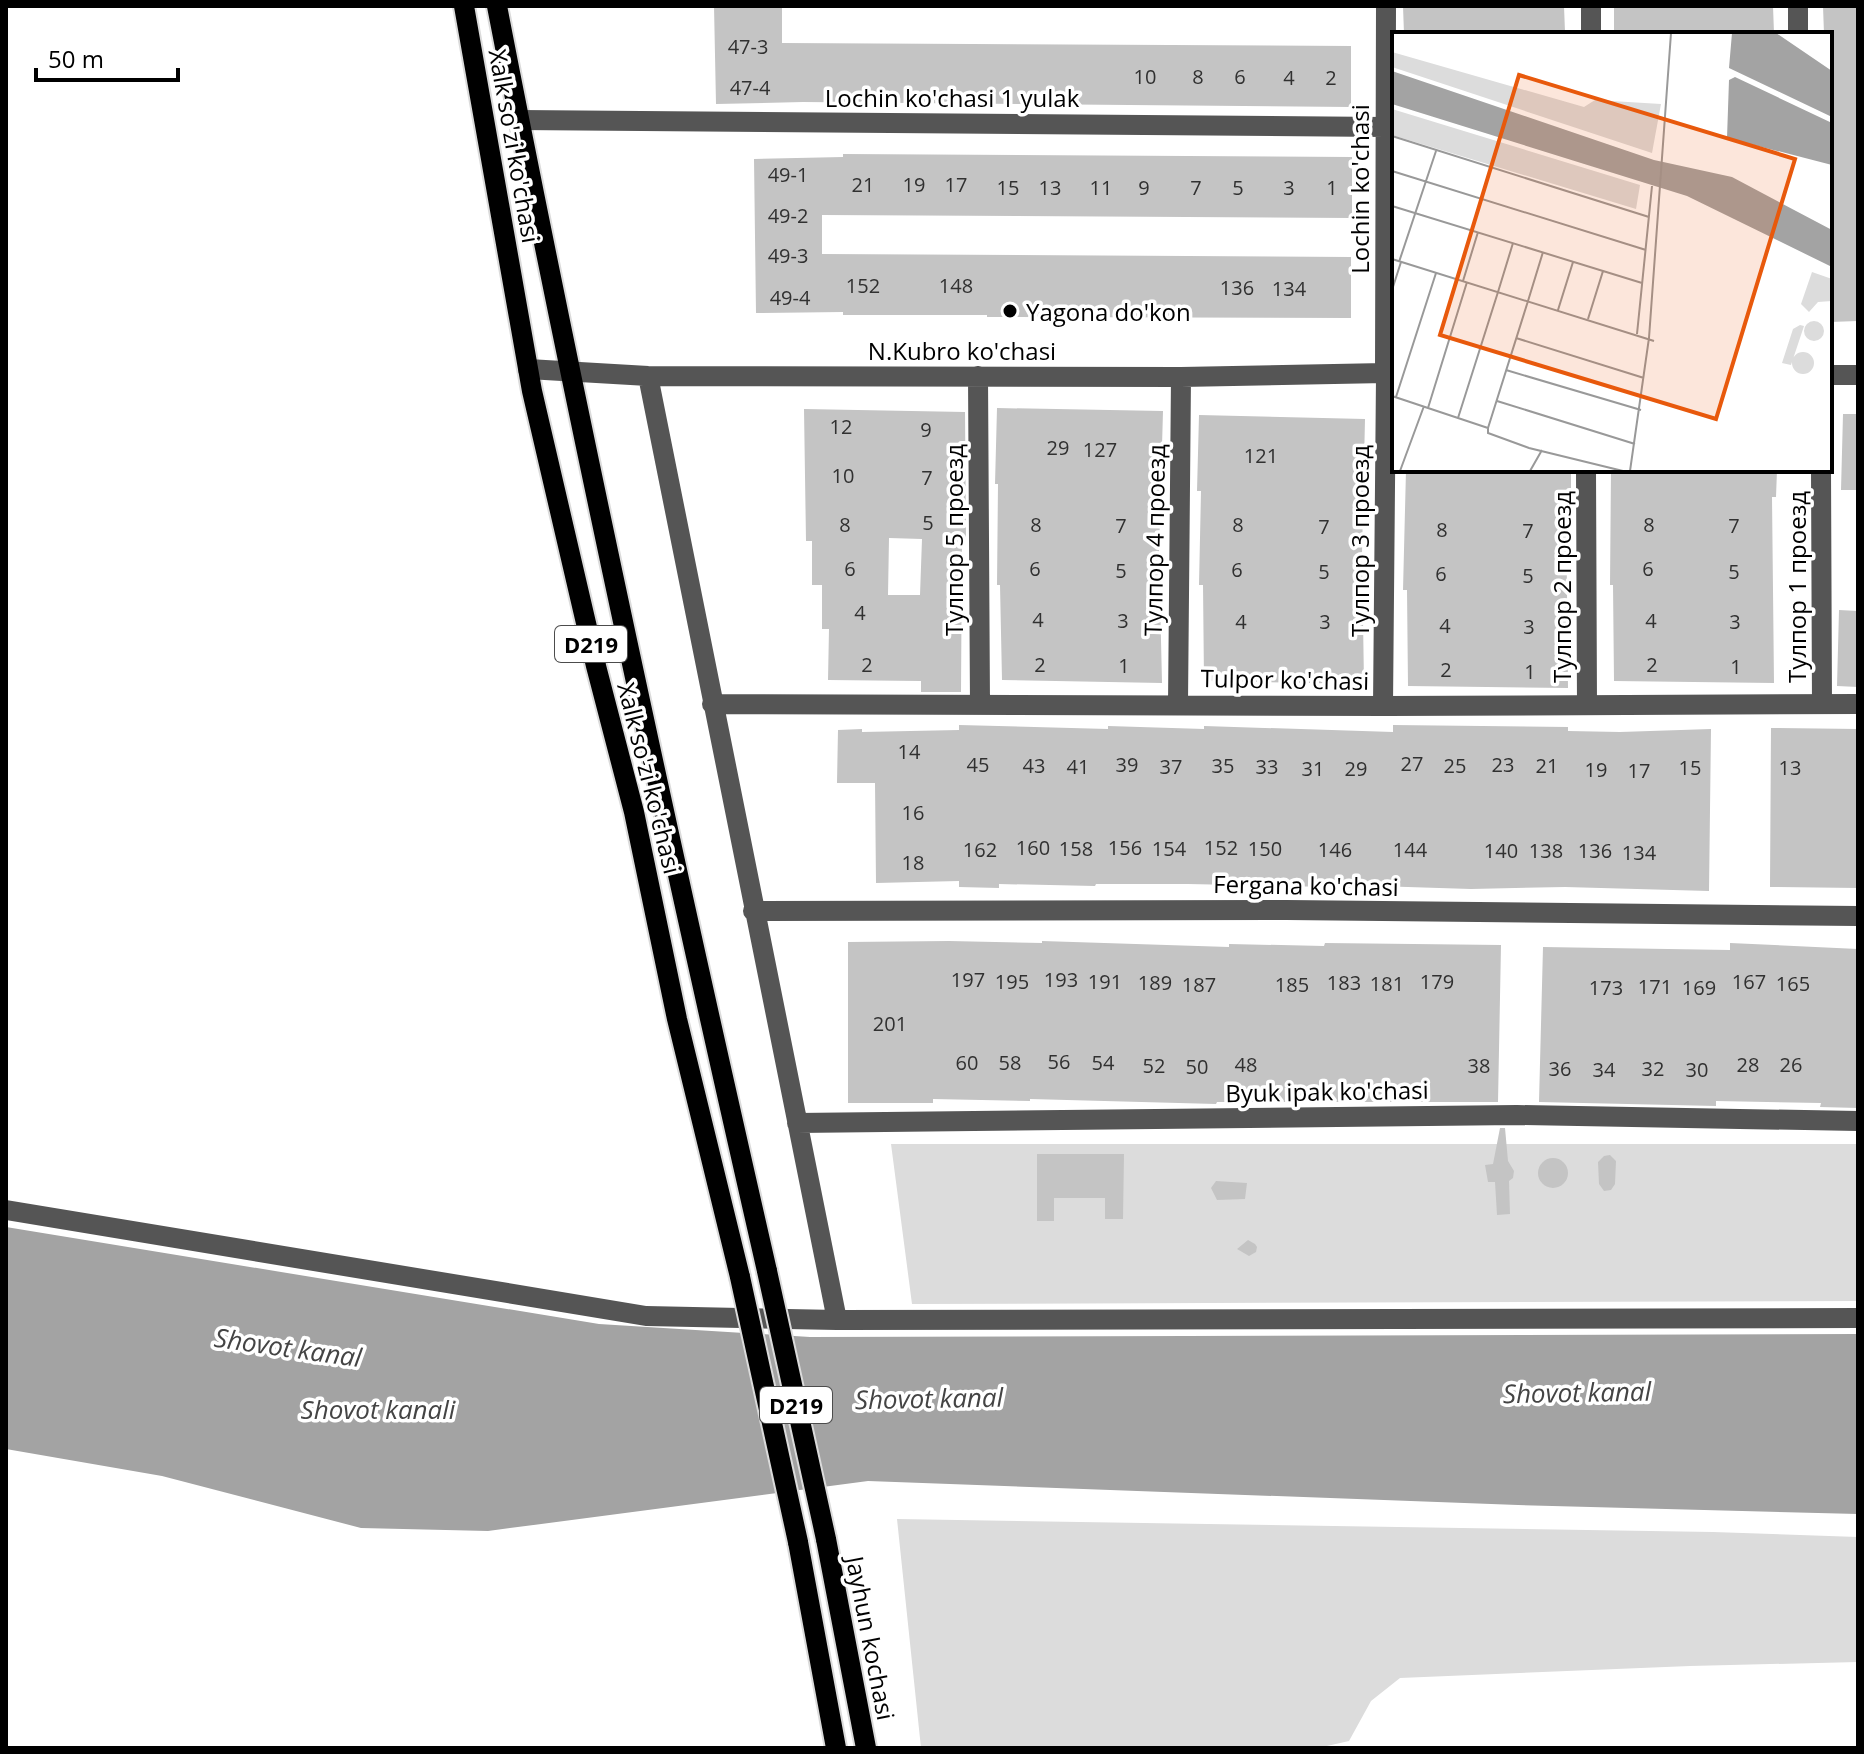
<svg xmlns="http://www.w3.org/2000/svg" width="1864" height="1754" viewBox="0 0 1864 1754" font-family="'Open Sans',sans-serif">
<rect width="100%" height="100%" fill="#fff"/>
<path fill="#dcdcdc" d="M891 1144H1858V1301L912 1304Z
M897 1519 1713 1532 1858 1537V1662L1690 1666 1400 1678 1371 1701 1349 1741 1318 1748H921Z"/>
<path fill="#a3a3a3" d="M6 1227 599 1324 810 1337 1858 1334V1514L1518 1505 868 1481 488 1531 361 1528 162 1476 6 1449Z"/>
<path fill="#c4c4c4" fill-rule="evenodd" d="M714 6H782V43L1351 46V107L803 102 716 104Z
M1403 6H1564L1565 32 1404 34Z
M1614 6H1773L1774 33 1614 34Z
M1823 6H1858V321L1830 322V34H1824Z
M843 154 1352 157V218L822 215V254L1351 257V318L987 317V315H843V312L756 313 754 159 843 157Z
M997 408 1163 411 1159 553 1162 683 1002 680 1000 585H997L998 484H995Z
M804 409 965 412 966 539H962L961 692H921V681L828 680 829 629H822V585H812V541H806ZM889 538 922 539 920 595H888Z
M1843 414H1858V490H1841Z
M1199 415 1365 419 1362 554 1364 684 1204 681 1203 585H1199L1201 491H1197Z
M1406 470H1571V496H1566L1568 688 1408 686 1407 590H1403Z
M1611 470H1777L1776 497H1772L1774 683 1614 681 1613 585H1610Z
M1839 610 1858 611V687L1837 686Z
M959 725 1108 729V726L1204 729V726L1393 732V725L1568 727V731L1620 732 1711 729 1709 891 1565 887 1471 889 1376 886V888L1188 884H1096L1095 886 999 884V888L959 887V881L876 883 875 783H837L838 730 862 729V732L959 730Z
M1771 728 1858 729V888L1770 887Z
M949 941 1042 943V941L1229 947V944L1324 946 1325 943 1501 945 1498 1102H1217L1216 1104 1030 1099V1101L933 1099V1103H848V942Z
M1730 943 1858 949V1108L1820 1107 1821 1103 1716 1101V1106L1539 1102 1543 947 1730 950Z
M1500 1128H1505L1508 1161 1514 1171 1513 1178 1509 1181 1510 1214 1497 1215 1495 1182H1488L1485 1165 1493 1164Z
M1037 1154H1124L1123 1219H1105V1198H1054V1221H1037Z
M1610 1155 1616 1161 1615 1184 1611 1190 1604 1191 1599 1184 1598 1162 1604 1156Z
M1538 1173a15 15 0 1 1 30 0a15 15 0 1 1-30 0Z
M1216 1181 1247 1183 1245 1199 1217 1200 1211 1188Z
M1248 1240 1255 1244 1257 1247 1256 1252 1249 1256 1237 1249Z"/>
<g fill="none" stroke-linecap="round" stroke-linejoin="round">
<defs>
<path id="major" d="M464 6 532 391 596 666 634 812 677 1019 740 1277
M497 6C579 429 671 851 767 1271
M826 1539 866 1748
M798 1542 836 1748"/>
</defs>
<use href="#major" stroke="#dbdbdb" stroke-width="24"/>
<path stroke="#555" stroke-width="20" d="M1591 34V6
M1798 34V6
M519 120 1385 127
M528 369 648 376 1181 377 1385 373 1386 376H1394
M1385 373 1386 6
M1830 375H1858
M648 376 837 1320
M978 376 980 704
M1586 470 1587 704
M1821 470 1822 704
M712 704 1387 706 1858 704
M1178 704 1181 377
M1383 706 1386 376
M753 911 1287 910 1858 916
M797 1123 1517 1115 1858 1121
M6 1210 646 1316 837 1320 1858 1318"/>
<use href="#major" stroke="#000" stroke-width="20"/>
<defs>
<path id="major-bridge" d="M767 1271 826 1539
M740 1277 798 1542"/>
</defs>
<use href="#major-bridge" stroke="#dbdbdb" stroke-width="24" stroke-linecap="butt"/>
<use href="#major-bridge" stroke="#000" stroke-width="20"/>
</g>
<circle fill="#000" stroke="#fff" stroke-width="3" cx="1010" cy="311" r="8"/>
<g text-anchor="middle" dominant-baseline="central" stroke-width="7" stroke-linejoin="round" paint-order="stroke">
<g font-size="20" fill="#313131">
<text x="748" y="46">47-3</text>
<text x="1145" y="76">10</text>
<text x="1198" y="76">8</text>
<text x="1240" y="76">6</text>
<text x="1289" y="77">4</text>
<text x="1331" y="77">2</text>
<text x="750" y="87">47-4</text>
<text x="788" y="174">49-1</text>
<text x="863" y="184">21</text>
<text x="914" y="184">19</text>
<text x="956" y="184">17</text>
<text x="1008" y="187">15</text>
<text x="1050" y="187">13</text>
<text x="1101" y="187">11</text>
<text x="1144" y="187">9</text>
<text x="1196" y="187">7</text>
<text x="1238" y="187">5</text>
<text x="1289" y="187">3</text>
<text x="1332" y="187">1</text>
<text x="788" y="215">49-2</text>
<text x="788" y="255">49-3</text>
<text x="863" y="285">152</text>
<text x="956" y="285">148</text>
<text x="1237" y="287">136</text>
<text x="1289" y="288">134</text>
<text x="790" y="297">49-4</text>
<text x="841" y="426">12</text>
<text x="926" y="429">9</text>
<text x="1058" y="447">29</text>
<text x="1100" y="449">127</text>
<text x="1261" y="455">121</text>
<text x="843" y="475">10</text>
<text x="927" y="477">7</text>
<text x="928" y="522">5</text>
<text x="845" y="524">8</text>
<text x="1036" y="524">8</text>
<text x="1238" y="524">8</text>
<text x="1649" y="524">8</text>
<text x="1121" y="525">7</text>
<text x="1734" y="525">7</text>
<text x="1324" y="526">7</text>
<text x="1442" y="529">8</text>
<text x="1528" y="530">7</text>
<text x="850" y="568">6</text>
<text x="1035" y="568">6</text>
<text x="1648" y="568">6</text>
<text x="1237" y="569">6</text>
<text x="1121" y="570">5</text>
<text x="1324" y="571">5</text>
<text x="1734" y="571">5</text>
<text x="1441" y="573">6</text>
<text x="1528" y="575">5</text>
<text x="860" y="612">4</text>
<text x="1038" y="619">4</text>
<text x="1123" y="620">3</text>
<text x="1651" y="620">4</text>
<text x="1241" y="621">4</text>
<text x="1325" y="621">3</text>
<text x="1735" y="621">3</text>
<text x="1445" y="625">4</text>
<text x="1529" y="626">3</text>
<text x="867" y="664">2</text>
<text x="1040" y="664">2</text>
<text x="1652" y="664">2</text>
<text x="1124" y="665">1</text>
<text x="1736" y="666">1</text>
<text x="1446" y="669">2</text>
<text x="1530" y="671">1</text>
<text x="909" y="751">14</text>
<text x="1412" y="763">27</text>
<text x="978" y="764">45</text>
<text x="1127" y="764">39</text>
<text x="1503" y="764">23</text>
<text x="1034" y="765">43</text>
<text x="1223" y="765">35</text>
<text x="1455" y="765">25</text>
<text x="1547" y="765">21</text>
<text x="1078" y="766">41</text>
<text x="1171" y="766">37</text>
<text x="1267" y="766">33</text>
<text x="1690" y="767">15</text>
<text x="1790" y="767">13</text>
<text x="1313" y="768">31</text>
<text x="1356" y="768">29</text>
<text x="1596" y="769">19</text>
<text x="1639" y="770">17</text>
<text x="913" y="812">16</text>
<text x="1033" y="847">160</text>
<text x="1125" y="847">156</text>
<text x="1221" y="847">152</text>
<text x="1076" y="848">158</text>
<text x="1169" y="848">154</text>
<text x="1265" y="848">150</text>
<text x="980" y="849">162</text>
<text x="1335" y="849">146</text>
<text x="1410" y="849">144</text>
<text x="1501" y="850">140</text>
<text x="1546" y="850">138</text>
<text x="1595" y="850">136</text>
<text x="1639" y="852">134</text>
<text x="913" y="862">18</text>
<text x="968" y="979">197</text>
<text x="1061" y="979">193</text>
<text x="1012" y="981">195</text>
<text x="1105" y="981">191</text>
<text x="1437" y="981">179</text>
<text x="1749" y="981">167</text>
<text x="1155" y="982">189</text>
<text x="1344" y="982">183</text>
<text x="1387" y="983">181</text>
<text x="1793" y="983">165</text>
<text x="1199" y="984">187</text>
<text x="1292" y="984">185</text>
<text x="1655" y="986">171</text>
<text x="1606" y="987">173</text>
<text x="1699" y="987">169</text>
<text x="890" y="1023">201</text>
<text x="1059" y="1061">56</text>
<text x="967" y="1062">60</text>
<text x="1010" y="1062">58</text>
<text x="1103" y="1062">54</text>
<text x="1246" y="1064">48</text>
<text x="1748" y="1064">28</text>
<text x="1791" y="1064">26</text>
<text x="1154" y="1065">52</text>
<text x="1479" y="1065">38</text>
<text x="1197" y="1066">50</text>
<text x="1560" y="1068">36</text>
<text x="1653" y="1068">32</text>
<text x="1604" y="1069">34</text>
<text x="1697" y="1069">30</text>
</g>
<g fill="#fff" stroke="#4c4c4c" stroke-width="2">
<rect x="555" y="626" width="72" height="36" rx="6"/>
<rect x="760" y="1387" width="72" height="36" rx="6"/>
</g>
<g font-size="22" font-weight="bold" fill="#000">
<text x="591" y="644">D219</text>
<text x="796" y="1405">D219</text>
</g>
<g font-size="24" fill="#000" stroke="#fff">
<text x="952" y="97">Lochin ko'chasi 1 yulak</text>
<text transform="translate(515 146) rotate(80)">Xalk so'zi ko'chasi</text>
<text transform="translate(1359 189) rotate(-90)">Lochin ko'chasi</text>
<text x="962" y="350">N.Kubro ko'chasi</text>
<text transform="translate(953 540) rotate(-90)">Тулпор 5 проезд</text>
<text transform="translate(1154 540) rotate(-89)">Тулпор 4 проезд</text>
<text transform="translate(1359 541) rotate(-90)">Тулпор 3 проезд</text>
<text transform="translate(1561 587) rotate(-90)">Тулпор 2 проезд</text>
<text transform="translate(1796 587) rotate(-90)">Тулпор 1 проезд</text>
<text transform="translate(1285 679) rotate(1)">Tulpor ko'chasi</text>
<text transform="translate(650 778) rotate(76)">Xalk so'zi ko'chasi</text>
<text transform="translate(1306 885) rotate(1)">Fergana ko'chasi</text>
<text transform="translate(1327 1091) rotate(-1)">Byuk ipak ko'chasi</text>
<text transform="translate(871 1638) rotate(79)">Jayhun kochasi</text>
</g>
<g font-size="24" fill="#000" stroke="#fff" text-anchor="start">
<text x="1026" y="311">Yagona do'kon</text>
</g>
<g font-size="26" font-style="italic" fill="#444" stroke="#fff">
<text transform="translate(288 1347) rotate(8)">Shovot kanal</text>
<text transform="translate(1577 1392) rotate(-1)">Shovot kanal</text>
<text transform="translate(929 1398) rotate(-1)">Shovot kanal</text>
<text x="378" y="1409">Shovot kanali</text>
</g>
</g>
<g transform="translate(1392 32)">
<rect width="440" height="440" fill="#fff"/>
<path d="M0 20 192 75 203 68 269 72 260 121 0 35ZM0 77 248 153 244 177 0 103ZM420 240 440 247V269L426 270 417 280 409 272ZM412 299a10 10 0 1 1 20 0a10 10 0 1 1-20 0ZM408 293 412 294 399 333 390 331 401 297ZM400 331a11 11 0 1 1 22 0a11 11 0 1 1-22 0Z" fill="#dcdcdc"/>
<path d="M340 1H384L440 39V85L337 36ZM0 39 262 128 340 145 440 198V235L295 164 0 72ZM343 45 440 91V133L335 106 337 48Z" fill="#a3a3a3"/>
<path fill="none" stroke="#999" stroke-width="2" d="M0 104 257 185M0 139 254 218M0 174 250 251M0 227 262 309M7 230 44 119M71 249 86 200M0 258 9 230M106 260 121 211M136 269 151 220M166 278 181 230M196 287 211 239M245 302 260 154M124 306 252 346M114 338 249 378M0 364 96 396V401L137 416 231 439M4 365 44 241M105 369 243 412M36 376 75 250M66 386 106 260M96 396 136 269M8 439 32 374M138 439 150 418M238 439 257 306 279 1"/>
<path fill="#e8590c" fill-opacity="0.15" stroke="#e8590c" stroke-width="4" d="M127 43 403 127 324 387 48 303Z"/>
<rect width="440" height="440" fill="none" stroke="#000" stroke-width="4"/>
</g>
<rect width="1864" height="1754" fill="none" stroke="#000000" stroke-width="16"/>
<path d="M36 68v12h142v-12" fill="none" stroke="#000000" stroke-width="4"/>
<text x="48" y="68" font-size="24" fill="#000000" stroke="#ffffff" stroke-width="6" paint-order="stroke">50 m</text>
</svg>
